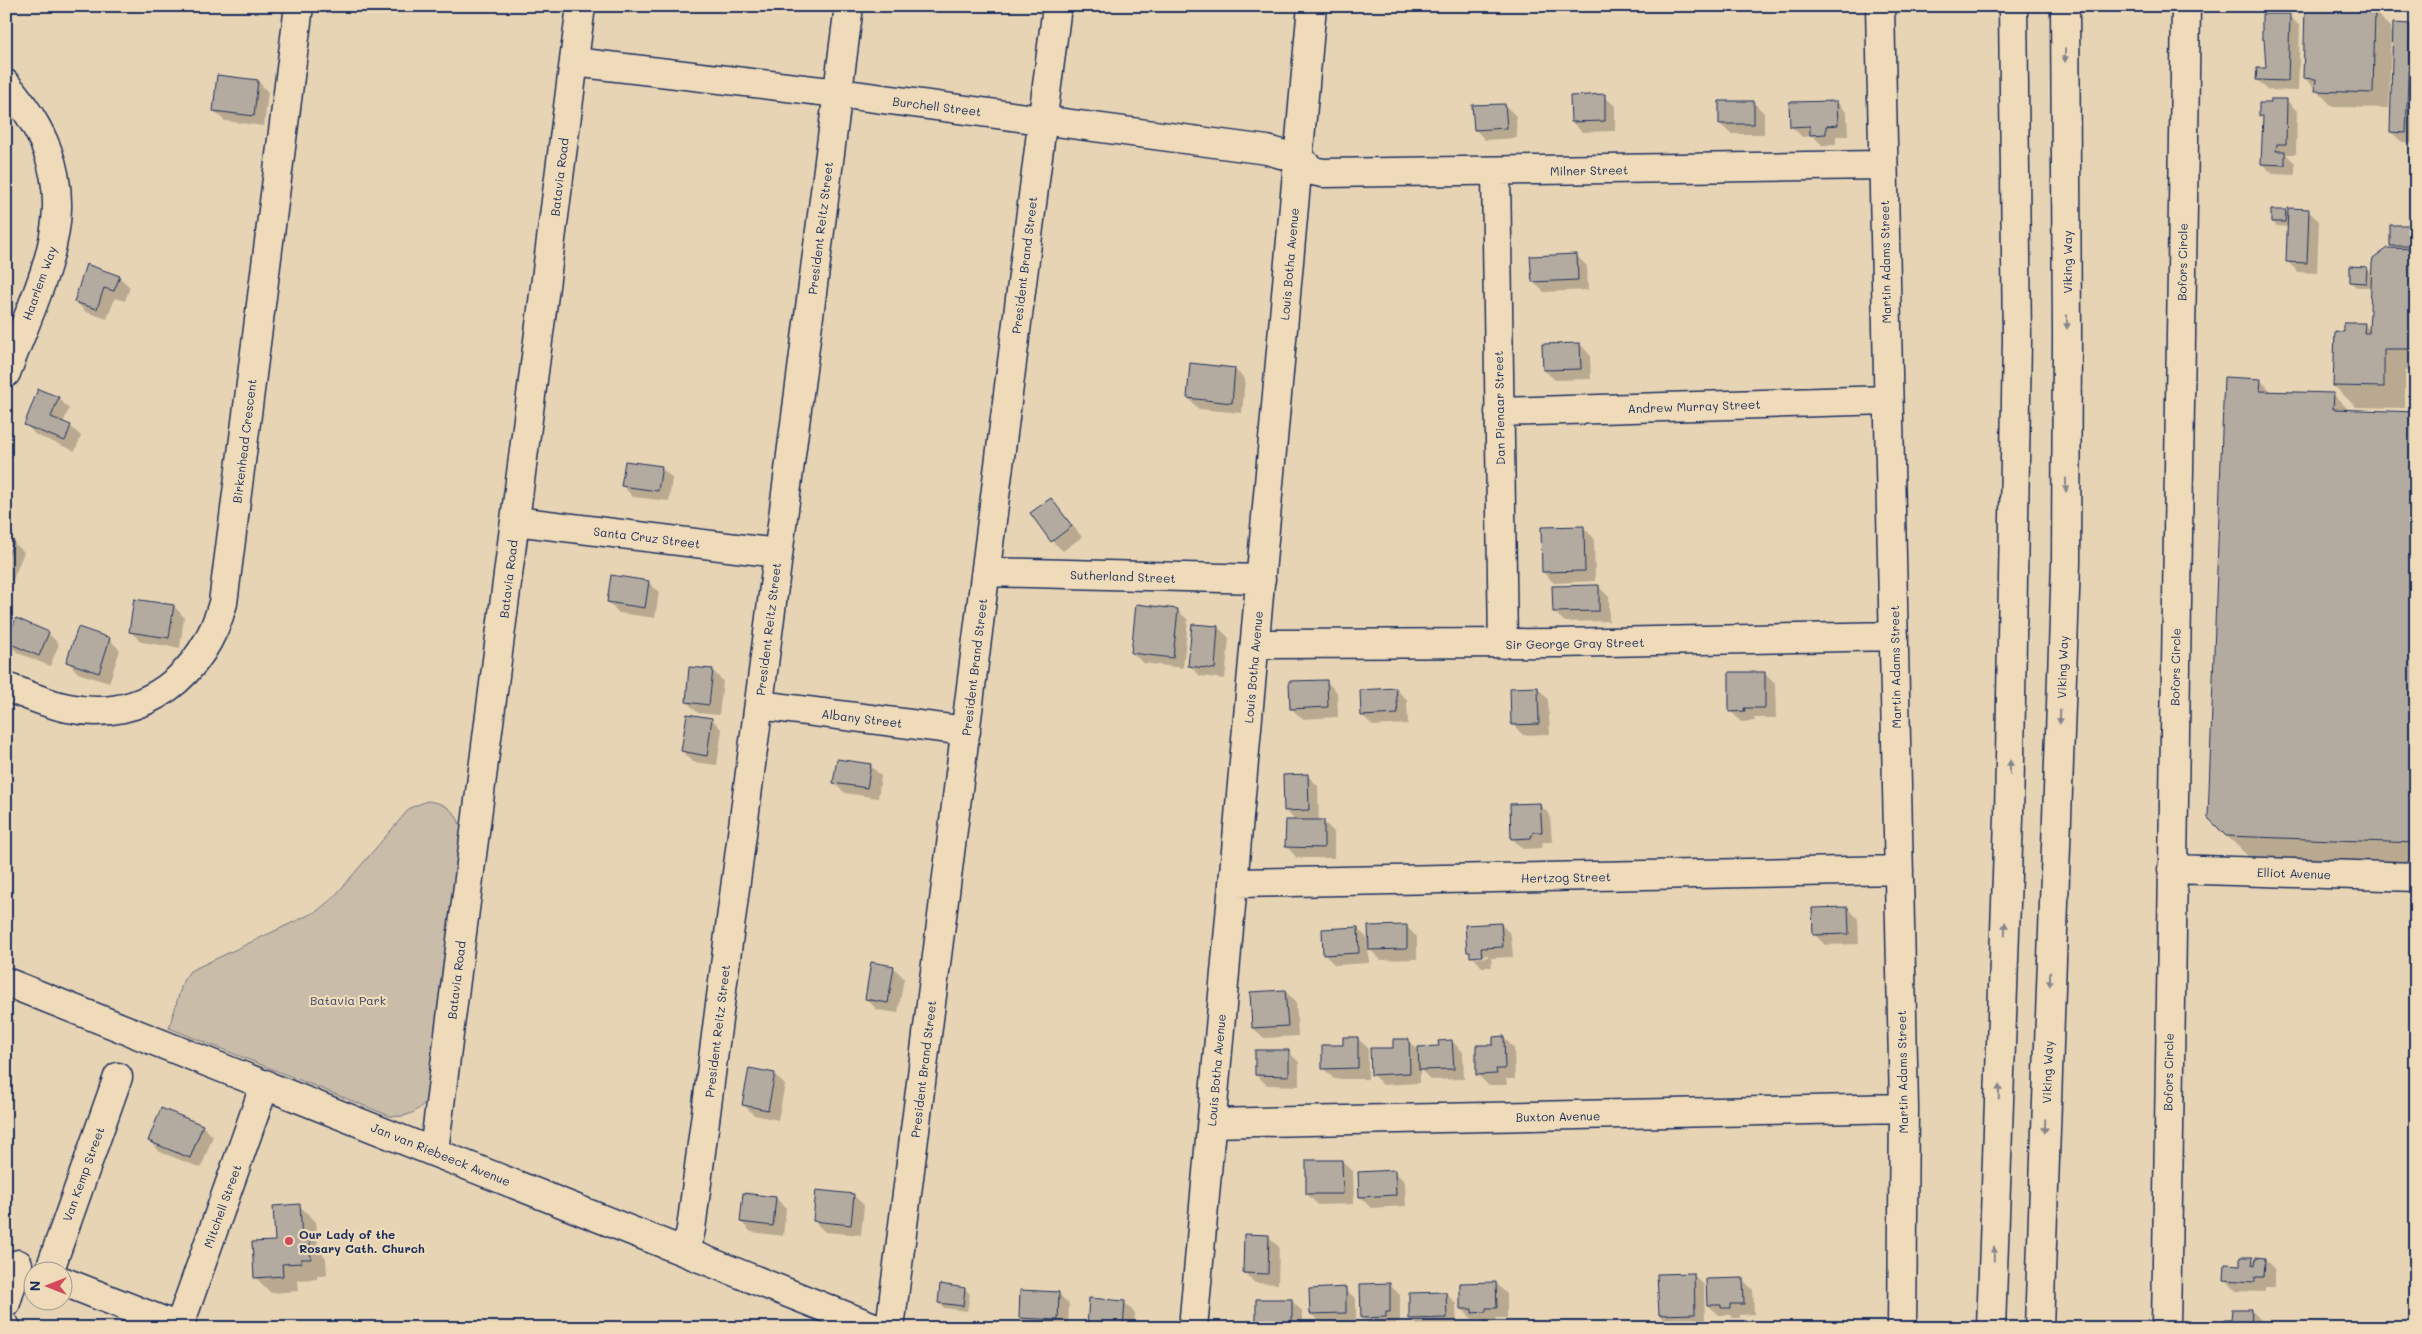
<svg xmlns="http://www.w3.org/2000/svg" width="2422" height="1334" viewBox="0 0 2422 1334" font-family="Mali,sans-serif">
<rect width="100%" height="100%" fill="#e7d4b5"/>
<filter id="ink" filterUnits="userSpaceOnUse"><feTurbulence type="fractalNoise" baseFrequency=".02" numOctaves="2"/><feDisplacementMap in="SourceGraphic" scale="10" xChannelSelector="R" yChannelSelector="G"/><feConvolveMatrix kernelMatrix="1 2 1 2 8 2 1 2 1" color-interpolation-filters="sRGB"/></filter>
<g filter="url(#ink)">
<path fill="#c9bca9" stroke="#727684" d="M427 801C448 803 460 814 462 835L427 1100C417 1113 406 1118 390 1116L169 1028 183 981 190 971 317 911 334 897 410 808Z"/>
<path fill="#0003" fill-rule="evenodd" d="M2375 12 2391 28 2389 108 2333 107 2304 77Z
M2289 16 2300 26 2298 91 2268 90 2257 80 2267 69 2265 41 2263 38Z
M2409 25 2416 32V143L2402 142 2391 132Z
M258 81 268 92 264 126 225 121 214 111Z
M1604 96 1615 106V131L1582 132 1572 122Z
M2286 100 2297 111 2296 154H2286L2295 163V175L2273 174 2262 164 2264 119 2260 115 2272 105Z
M1753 102 1764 113V134H1731L1720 124Z
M1837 102 1847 113 1848 136H1836V145H1822L1813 136 1802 137 1791 126Z
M1505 105 1516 116 1517 138 1485 140 1475 129Z
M2285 211 2289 215 2308 211 2319 221 2317 273 2298 272 2287 261 2289 227 2277 226 2272 221Z
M2416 226V370H2405V408L2356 407 2334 386 2346 333 2364 324 2370 330 2372 287H2356L2351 282 2366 268 2372 274 2396 250 2391 245Z
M1576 255 1587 266 1588 290 1544 292 1533 282Z
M119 277 130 287 125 301 115 298 107 319 86 312 75 301Z
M1580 344 1590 355 1591 379 1555 380 1544 370Z
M1234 369 1245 379 1242 413 1199 409 1188 398Z
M2260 380 2272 392 2333 394 2350 411 2416 414V863L2249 857 2227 836Z
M59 398 69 409 63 423 70 426 81 436 75 451 36 435 25 424Z
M661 467 672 478 669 501 633 497 623 486Z
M1051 499 1082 537 1063 551 1052 541Z
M1583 527 1594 538 1595 581 1554 583 1543 572Z
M6 539 13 542 24 552 12 582 6 580Z
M648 582 659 592 655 618 619 613 608 602Z
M1598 586 1609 597V621L1565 622 1554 612Z
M174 606 184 617 180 648 141 642 130 631Z
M1177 610 1188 620 1183 668 1143 663 1132 653Z
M1193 625 1218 627 1229 638 1225 679 1200 676 1190 666Z
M48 633 59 644 50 666 18 653 7 642Z
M109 639 120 650 109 683 78 673 68 662Z
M712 670 723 681 719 715 698 713 687 702Z
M1764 673 1775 684 1776 718H1754L1755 721 1741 722 1731 711Z
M1326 681 1337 692 1338 717 1302 719 1291 708Z
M1538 688 1548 699 1550 734 1523 735 1513 725Z
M1396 689 1407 700 1408 724 1373 726 1362 715Z
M712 719 722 730 717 765 693 762 682 751Z
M870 765 881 776 878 798 845 793 834 783Z
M1307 775 1318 786 1319 821H1323L1334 832V858H1297L1287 847 1296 821 1286 811Z
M1540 805 1550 815 1552 842H1543L1542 848 1523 849 1512 838Z
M1848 908 1858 919 1859 944 1825 945 1814 934Z
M1501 924 1511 935 1513 957 1491 958 1492 967H1482L1468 951ZM1488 955V957L1476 958V956Z
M1406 926 1417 937V959L1381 960 1368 948 1369 963 1335 965 1324 954 1357 928 1370 941Z
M893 967 904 978 898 1013 877 1010 867 999Z
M1285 991 1296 1002 1298 1036 1264 1038 1253 1028Z
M1503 1037 1514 1048 1515 1079H1506L1507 1085H1488L1478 1075 1495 1046Z
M1357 1038 1368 1048V1079H1334L1323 1068 1344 1046Z
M1408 1040 1419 1051 1440 1047 1452 1041 1463 1052 1464 1079 1431 1080 1420 1069V1083L1383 1085 1372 1074 1394 1049Z
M1289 1052 1299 1062V1086L1267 1085 1256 1075Z
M774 1074 785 1085 778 1120 754 1115 744 1105Z
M202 1126 213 1136 201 1168 160 1152 149 1141Z
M1342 1161 1353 1171 1354 1204 1318 1205 1307 1194Z
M1394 1171 1405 1182 1406 1206 1371 1208 1360 1197 1359 1173Z
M853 1195 864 1205 861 1235 825 1232 814 1221Z
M776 1198 786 1208 783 1236 751 1232 741 1222Z
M300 1206 316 1222 318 1250 326 1258 327 1275H317V1279L298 1280 299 1291 271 1293 255 1277Z
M1269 1237 1279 1247 1278 1284 1255 1283 1244 1272Z
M2252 1258 2257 1263 2265 1259 2275 1270V1287H2265V1292L2236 1291 2226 1280Z
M1693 1274 1704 1285 1705 1324 1671 1326 1660 1315Z
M1742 1279 1753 1290 1754 1314 1740 1315V1318H1733L1730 1315H1719L1708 1305Z
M1496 1283 1507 1294V1318H1496V1322L1484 1323 1480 1319H1472L1461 1308Z
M1390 1285 1400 1295V1322H1396V1327L1373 1328 1362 1317Z
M965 1289 970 1294 967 1311 944 1308 939 1303Z
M1345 1289 1356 1299V1323L1322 1324 1311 1314Z
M1446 1293 1456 1304 1457 1328H1420L1411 1319Z
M1059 1294 1069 1304 1068 1328H1030L1020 1317Z
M1291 1300 1302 1311V1328H1258Z
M1124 1302 1135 1313 1134 1328H1088Z
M2251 1310 2262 1321V1328L2225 1327Z"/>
<path fill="#b4aba0" stroke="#1b2f5e" d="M2305 9 2375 11 2373 93 2315 91 2316 79 2303 78Z
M2262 14H2290L2288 81 2256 80 2257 68H2266L2264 39H2262Z
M2393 23 2410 24 2406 133 2390 132Z
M217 75 258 80 254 116 213 111Z
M1605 94V121L1571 122 1570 96Z
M2271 99H2287L2286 144H2277L2276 151H2285V165L2261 164 2263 116H2259V103H2271Z
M1719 101H1754V124H1719Z
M1837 101 1838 125 1826 126V134L1810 135V126L1790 127 1789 102Z
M1505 104 1507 128 1474 130 1472 105Z
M2288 208 2309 209 2307 263 2286 262Z
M2271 210H2286L2285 222H2271Z
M2390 225H2416V246H2390Z
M2387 248 2416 249V349H2384V387L2333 386 2335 331 2344 332V323H2365L2364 333H2369L2372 264 2373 258Z
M1577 254 1578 280 1532 282 1530 256Z
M86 264 120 276 114 291 104 288 97 309 74 302Z
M2350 266 2367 267 2366 283 2350 282Z
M1580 343 1581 369 1543 370 1542 344Z
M1190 363 1235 368 1232 403 1187 398Z
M2224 377 2261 379 2260 391 2334 393 2333 409 2416 412V843L2226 836 2208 818Z
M38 389 59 397 51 417 71 425 65 441 24 425Z
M625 461 662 466 658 491 621 486Z
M1051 498 1072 526 1051 542 1030 513Z
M1584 526 1585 571 1542 572 1541 527Z
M6 538 14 541 6 561Z
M611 575 649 581 645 608 607 602Z
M1599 585V611L1553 612 1552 586Z
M134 599 174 605 169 638 129 632Z
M1136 604 1178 609 1173 658 1131 653Z
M16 618 49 632 39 656 6 642Z
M1192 624 1218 626 1215 669 1188 666Z
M78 627 110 638 99 673 66 662Z
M689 667 713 669 709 705 686 702Z
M1729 672H1765V708H1744L1745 711 1729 712Z
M1327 680 1328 707 1290 709 1289 681Z
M1538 687 1539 724 1511 725 1510 688Z
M1396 688 1398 714 1361 716 1360 690Z
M687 714 712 718 707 756 681 751Z
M837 759 871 764 867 788 833 783Z
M1308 774 1309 810 1284 811 1283 775Z
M1540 803 1542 832H1533L1531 838 1511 839 1510 804Z
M1286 820H1324V848L1285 847Z
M1848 907 1849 934 1813 935 1812 908Z
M1501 923 1503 947 1481 948 1482 956 1470 957V952H1467L1465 925Z
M1407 925V949L1369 950 1368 926Z
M1358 927 1359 953 1323 955 1322 929Z
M871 962 894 966 888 1003 865 999Z
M1285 990 1288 1026 1252 1028 1250 992Z
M1504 1036 1505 1069H1496L1497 1074 1476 1075V1045H1493V1037Z
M1343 1037H1358V1068L1322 1069V1045H1343Z
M1393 1039H1409L1410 1073 1371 1075 1370 1048H1393Z
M1452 1040 1454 1069 1419 1070 1418 1047 1439 1046 1438 1041Z
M1255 1050H1289V1076L1255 1075Z
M749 1068 775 1073 768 1110 742 1105Z
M161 1108 203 1125 190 1158 148 1141Z
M1306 1160H1342L1343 1194H1306Z
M1395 1170 1396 1195 1359 1197 1358 1172Z
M816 1190 854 1194 851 1225 813 1221Z
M743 1193 776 1197 773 1226 740 1222Z
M300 1204 302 1241 310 1240 311 1259H301V1263L282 1264 283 1276 254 1278 252 1242 275 1241 273 1206Z
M1244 1234 1269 1235 1268 1274 1243 1273Z
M2240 1257H2253L2252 1265 2255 1266 2256 1257 2265 1258 2264 1277H2255V1282L2224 1280 2225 1264 2240 1265Z
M1694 1273 1695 1314 1659 1315 1657 1274Z
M1743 1278 1744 1304H1730V1308H1721V1305H1707L1706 1279Z
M1496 1282 1497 1308H1486V1312L1472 1313V1309H1460V1283Z
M1390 1283V1312H1386V1317L1361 1318 1360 1284Z
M940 1284 965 1288 963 1306 938 1303Z
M1346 1287V1313L1310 1314 1309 1289Z
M1020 1290 1059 1292 1058 1320 1019 1318Z
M1446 1292 1447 1318 1409 1319V1293Z
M1089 1298 1125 1301 1123 1328H1087Z
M1256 1299H1292V1328H1256Z
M2232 1309H2252L2251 1328 2224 1327V1320H2231Z"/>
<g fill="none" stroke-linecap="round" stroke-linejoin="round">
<defs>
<path id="minor" d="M1880 6 1904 1108 1902 1328
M574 62 838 93 1267 150 1299 159 1313 171 1323 173 1883 165
M6 84C96 189 48 262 6 373
M1496 172 1503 644
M1499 412 1888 400
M515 521 778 553
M986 572 1261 579
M1255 644 1559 643 1894 636
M6 687C26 694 47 704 68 708 144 724 204 674 223 603L299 6
M759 705 966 731
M2172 869 2416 877
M1234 883 1899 870
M6 982 876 1328
M1212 1123 1904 1108
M434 1151 581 6
M686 1252 691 1229 849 6
M49 1272 118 1077
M62 1281 181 1328
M6 1303 18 1264
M6 1327V1328
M179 1327 265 1084
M890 1328 1057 6
M1193 1328 1312 6
M2166 1328 2186 6"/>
<path id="major" d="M1991 1328 2009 818 2017 339 2013 6
M2039 1328 2066 563 2067 333 2065 6"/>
</defs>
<use href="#minor" stroke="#1b2f5e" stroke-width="31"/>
<use href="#major" stroke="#1b2f5e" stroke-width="31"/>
<use href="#minor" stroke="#efdbb9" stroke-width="28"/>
<use href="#major" stroke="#efdbb9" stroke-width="28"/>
</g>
<defs><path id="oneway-solid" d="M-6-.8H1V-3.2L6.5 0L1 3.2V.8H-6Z" transform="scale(1.25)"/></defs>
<g fill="#85858c">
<use href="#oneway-solid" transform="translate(2065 55) rotate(90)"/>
<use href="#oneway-solid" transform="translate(2067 322) rotate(90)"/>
<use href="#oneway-solid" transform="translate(2066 485) rotate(90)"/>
<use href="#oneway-solid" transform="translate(2060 717) rotate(92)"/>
<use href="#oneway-solid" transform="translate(2010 767) rotate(-89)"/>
<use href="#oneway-solid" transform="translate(2005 929) rotate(-88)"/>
<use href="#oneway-solid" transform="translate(2050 979) rotate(92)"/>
<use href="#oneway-solid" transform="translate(1999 1092) rotate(-88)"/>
<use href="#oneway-solid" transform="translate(2045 1126) rotate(92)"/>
<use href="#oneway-solid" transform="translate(1994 1254) rotate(-88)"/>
</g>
</g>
<circle fill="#d1495b" stroke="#efdbb9" stroke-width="2" cx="289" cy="1241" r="5"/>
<g text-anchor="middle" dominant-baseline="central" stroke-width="4.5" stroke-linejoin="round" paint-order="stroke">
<g font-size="12" fill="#1b2f5e" stroke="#efdbb9">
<text transform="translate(937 106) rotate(7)">Burchell Street</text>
<text transform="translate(1589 170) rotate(-1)">Milner Street</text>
<text transform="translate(559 177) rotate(-83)">Batavia Road</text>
<text transform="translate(820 228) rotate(-83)">President Reitz Street</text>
<text transform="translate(1885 262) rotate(-91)">Martin Adams Street</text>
<text transform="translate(2067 262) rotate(-90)">Viking Way</text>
<text transform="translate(2182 262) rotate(-89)">Bofors Circle</text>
<text transform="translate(1289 264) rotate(-85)">Louis Botha Avenue</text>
<text transform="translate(1024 265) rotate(-83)">President Brand Street</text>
<text transform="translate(39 283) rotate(-70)">Haarlem Way</text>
<text transform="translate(1694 406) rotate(-2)">Andrew Murray Street</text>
<text transform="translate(1499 408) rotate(-91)">Dan Pienaar Street</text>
<text transform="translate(244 441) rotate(-83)">Birkenhead Crescent</text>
<text transform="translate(647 537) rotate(7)">Santa Cruz Street</text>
<text transform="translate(1123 576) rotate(2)">Sutherland Street</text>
<text transform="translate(508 579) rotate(-83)">Batavia Road</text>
<text transform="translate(768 629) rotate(-83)">President Reitz Street</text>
<text transform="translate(1575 643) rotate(-1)">Sir George Gray Street</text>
<text transform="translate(974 667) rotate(-83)">President Brand Street</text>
<text transform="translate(1253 667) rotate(-85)">Louis Botha Avenue</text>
<text transform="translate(1895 667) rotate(-91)">Martin Adams Street</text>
<text transform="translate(2062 667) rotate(-88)">Viking Way</text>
<text transform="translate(2175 667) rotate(-89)">Bofors Circle</text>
<text transform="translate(862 718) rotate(7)">Albany Street</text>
<text transform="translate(2294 873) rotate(2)">Elliot Avenue</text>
<text transform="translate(1566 877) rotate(-1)">Hertzog Street</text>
<text transform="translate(456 980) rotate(-83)">Batavia Road</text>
<text transform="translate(717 1031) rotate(-83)">President Reitz Street</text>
<text transform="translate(923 1069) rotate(-83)">President Brand Street</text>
<text transform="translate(1216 1070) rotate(-85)">Louis Botha Avenue</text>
<text transform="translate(1902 1072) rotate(-91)">Martin Adams Street</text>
<text transform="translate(2047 1072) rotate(-88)">Viking Way</text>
<text transform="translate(2168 1072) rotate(-89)">Bofors Circle</text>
<text transform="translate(1558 1116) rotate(-1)">Buxton Avenue</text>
<text transform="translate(441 1154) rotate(22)">Jan van Riebeeck Avenue</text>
<text transform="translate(83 1174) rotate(-70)">Van Kemp Street</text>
<text transform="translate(222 1206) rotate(-70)">Mitchell Street</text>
</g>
<g font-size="12" fill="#354469" stroke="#efdbb9">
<text x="348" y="1000">Batavia Park</text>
</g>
<g font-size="12" font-weight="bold" fill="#1b2f5e" stroke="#efdbb9" text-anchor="start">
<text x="299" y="1234">Our Lady of the<tspan x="299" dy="14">Rosary Cath. Church</tspan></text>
</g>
</g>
<rect width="2422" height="1334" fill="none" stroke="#efdbb9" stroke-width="25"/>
<rect x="12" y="12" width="2397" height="1309" fill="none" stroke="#1b2f5e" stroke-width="2" filter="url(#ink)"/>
<g transform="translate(48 1286) rotate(270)"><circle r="24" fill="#efdbb9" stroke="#9a9695"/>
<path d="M0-4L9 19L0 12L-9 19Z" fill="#d1495b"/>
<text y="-8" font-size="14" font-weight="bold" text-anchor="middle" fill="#1b2f5e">N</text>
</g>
</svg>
